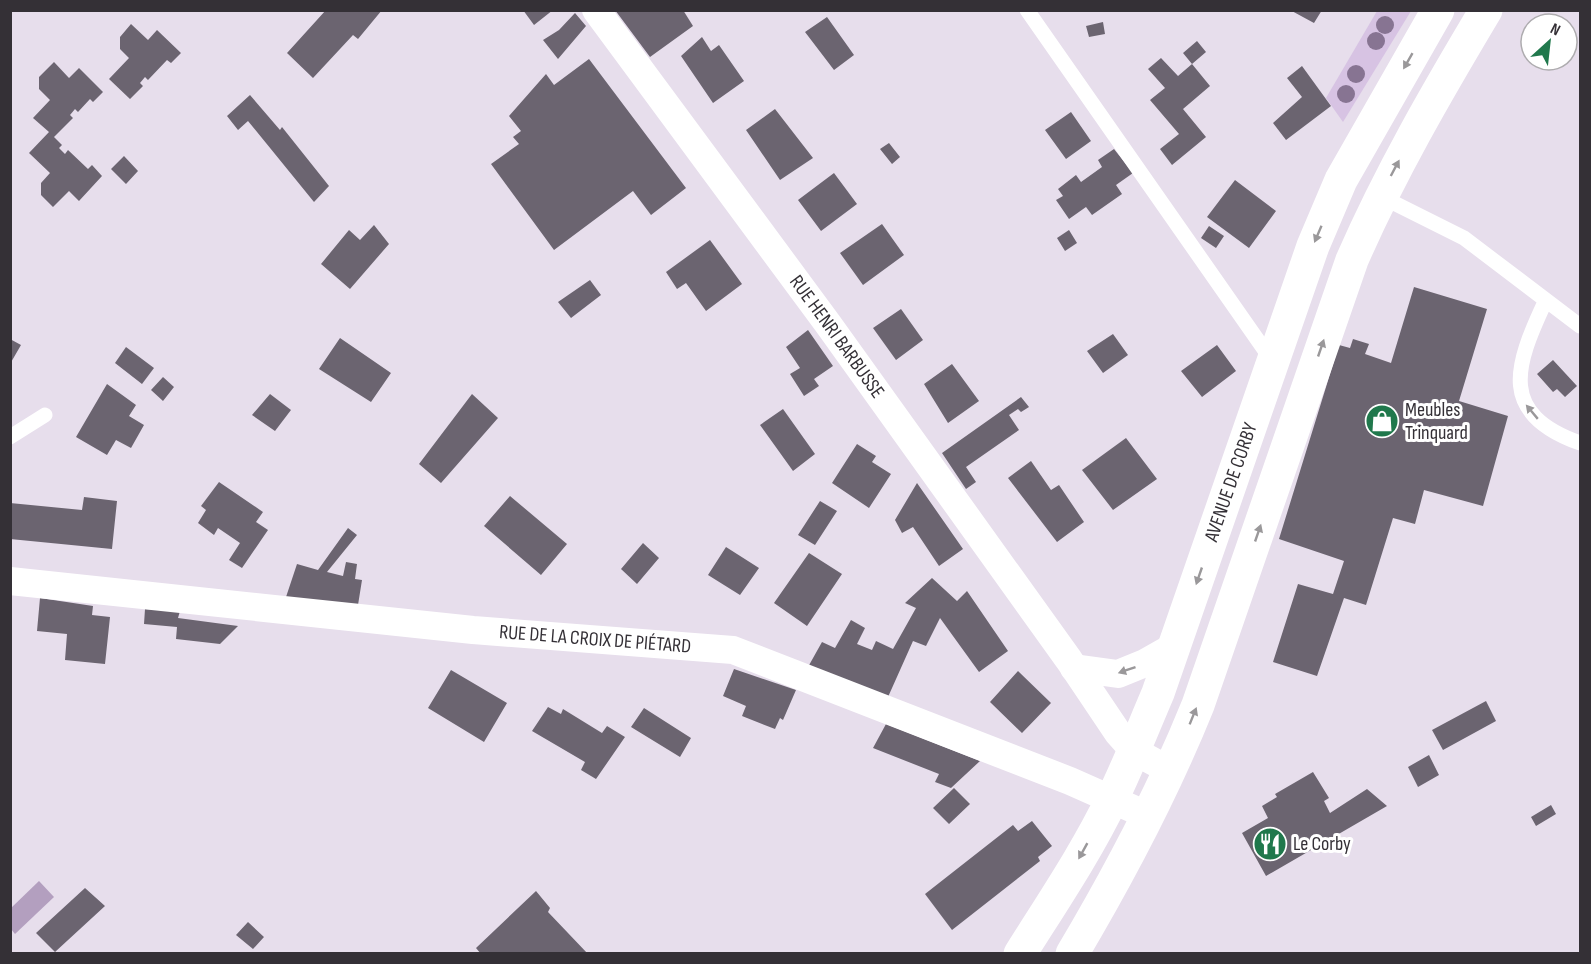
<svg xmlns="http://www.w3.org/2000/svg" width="1591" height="964" viewBox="0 0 1591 964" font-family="'Sofia Sans Condensed',sans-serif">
<rect width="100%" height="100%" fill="#e7deec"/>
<path fill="#d7c3e3" d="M1377 11H1411L1343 122 1326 98Z"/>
<path fill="#b39fbf" d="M39 881 54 897 15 934 11 929V908Z"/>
<path fill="#6b6470" d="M326 10H382L358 39 353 35 313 78 287 53Z
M523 10H553L534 25Z
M615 10H683L693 26 650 57Z
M1290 10H1322L1314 23Z
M575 13 586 26 558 59 543 40 559 30Z
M827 17 854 55 834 70 805 32Z
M1103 22 1105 34 1089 37 1086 26Z
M131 24 148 40 157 30 181 53 171 63 167 60 148 80 145 77 140 83 143 86 130 99 109 79 129 58 120 49V37Z
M702 37 711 51 719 45 744 81 713 103 681 56Z
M1197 41 1206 52 1192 64 1183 53Z
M1161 58 1178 76 1192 64 1210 86 1183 109 1206 137 1172 165 1160 149 1179 134 1150 100 1165 88 1148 69Z
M589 59 686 188 651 215 633 191 554 250 491 164 519 144 513 137 521 131 509 116 546 74 554 85Z
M54 62 69 78 79 68 103 92 93 102 90 99 78 112 75 109 70 115 73 118 54 137 62 145 59 148 65 154 68 150 88 169 92 165 102 176 79 201 69 191 53 207 41 195V183L50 173 29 153 49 132 33 118 50 100 39 89V77Z
M1302 66 1331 106 1286 140 1273 123 1302 97 1287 78Z
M250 95 280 130 282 127 329 186 314 202 248 121 238 130 227 116Z
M775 109 813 158 780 180 746 130Z
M1071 112 1091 141 1066 159 1045 130Z
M889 143 900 157 892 164 880 149Z
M1114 149 1133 173 1116 185 1122 194 1092 215 1086 207 1069 219 1056 200 1063 196 1058 189 1076 175 1081 182 1102 167 1098 160Z
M124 156 138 171 126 184 111 169Z
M834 173 857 204 821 231 798 200Z
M1235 180 1276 211 1249 248 1207 217Z
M882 224 904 255 863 285 840 253Z
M374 225 389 244 350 289 321 264 349 230 360 240Z
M1209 226 1224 236 1216 248 1201 238Z
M1069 230 1077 243 1065 251 1057 238Z
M710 240 742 284 706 311 686 283 677 289 666 272Z
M590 280 601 295 571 318 558 302Z
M1414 287 1487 309 1459 401 1508 416 1483 506 1424 490 1415 524 1393 518 1366 605 1344 598 1317 676 1273 662 1298 584 1333 594 1344 561 1279 539 1339 345 1350 348 1353 339 1369 344 1365 354 1391 363Z
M901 309 923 340 896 360 873 328Z
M808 330 833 366 814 379 819 386 804 396 790 374 800 368 786 347Z
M1113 334 1128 355 1103 373 1087 351Z
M340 338 391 373 371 402 319 369Z
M10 339 21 345 10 364Z
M1217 345 1236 371 1202 397 1181 371Z
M126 347 154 368 142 384 115 363Z
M1553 360 1577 386 1565 397 1557 389 1553 392 1537 374Z
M952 364 979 401 948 423 924 384Z
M163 377 174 387 163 401 151 390Z
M107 384 136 405 129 416 144 425 131 448 116 440 107 455 76 437Z
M270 394 291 410 275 431 252 415Z
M472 394 498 418 441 483 419 464Z
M1021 397 1029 407 1021 412 1018 409 1009 415 1019 430 966 467 976 482 966 489 942 453Z
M783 409 815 454 793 471 760 425Z
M1126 438 1157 479 1113 510 1082 470Z
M857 444 876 456 872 462 891 474 869 508 832 483Z
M1031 461 1051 490 1059 485 1084 522 1057 542 1008 478Z
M219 482 263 512 256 522 268 530 242 568 229 560 240 543 218 528 214 535 198 523 206 510 201 506Z
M917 483 963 549 939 566 913 527 902 533 895 520Z
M510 496 567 544 541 575 484 526Z
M84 497 117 501 112 549 10 539V503L82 510Z
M820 501 837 511 815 545 798 535Z
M348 528 357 535 327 572 343 576 346 562 357 564 355 579 362 580 358 605 286 597 297 564 318 570Z
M643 543 659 558 637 584 621 569Z
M726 547 759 568 740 595 708 575Z
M809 553 842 574 807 626 774 603Z
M932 578 957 601 967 591 1008 651 979 672 940 618 926 646 913 641 888 697 808 667 822 642 835 648 851 620 865 628 857 644 872 650 876 641 893 649 916 608 905 603Z
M40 598 93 606 92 615 110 617 105 664 65 660 67 634 37 631Z
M145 609 180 611 178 618 238 626 220 644 176 639 177 627 144 624Z
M734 669 796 690 783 720 780 718 775 729 742 716 746 706 723 696Z
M451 670 507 703 484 742 428 708Z
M1018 671 1051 703 1022 733 990 702Z
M1486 701 1496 721 1443 750 1432 730Z
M548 707 561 714 563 709 602 733 607 726 625 737 596 779 581 770 585 762 532 731Z
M644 708 691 738 680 757 631 727Z
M886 724 980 761 951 788 935 782 939 774 873 748Z
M1429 755 1439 775 1418 787 1408 767Z
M1313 772 1329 798 1324 801 1330 813 1367 789 1387 806 1266 876 1242 833 1268 818 1262 806 1277 797 1275 794Z
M954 788 970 804 949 824 933 808Z
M1551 805 1556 814 1536 826 1531 817Z
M1032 821 1052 846 1038 857 1040 861 952 930 925 894 1013 825 1018 831Z
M85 888 105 906 55 952 36 933Z
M536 891 550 908 548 912 588 954H481L476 948Z
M248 922 264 937 253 949 236 935Z"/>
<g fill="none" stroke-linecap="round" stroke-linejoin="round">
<path stroke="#fff" stroke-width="15" d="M1027 10 1273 362
M1380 196 1464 238 1580 326
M1545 302C1515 366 1498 414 1580 443
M10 437 45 415"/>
<g stroke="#fff" stroke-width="28">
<path id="s1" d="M596 10 828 324 1069 660 1118 733 1134 751 1171 771"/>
<path id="s2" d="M10 581 473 630 733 650 1070 781 1149 816"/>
<path d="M1074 668 1118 674 1145 663 1175 646"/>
</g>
<g stroke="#fff" stroke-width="33">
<path id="s3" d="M1020 954C1052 903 1086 853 1112 799 1129 764 1143 728 1158 693L1313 246 1341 180 1438 10"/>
<path d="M1072 954C1120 873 1163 792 1198 705L1352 260C1390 173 1437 92 1486 10"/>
</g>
</g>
<g fill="#877492">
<circle cx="1385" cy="25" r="9"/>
<circle cx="1376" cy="41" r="9"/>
<circle cx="1356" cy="74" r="9"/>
<circle cx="1346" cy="94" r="9"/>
</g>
<defs><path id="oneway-solid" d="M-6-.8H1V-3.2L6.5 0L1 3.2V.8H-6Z" transform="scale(1.5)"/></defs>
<g fill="#9a989a">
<use href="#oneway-solid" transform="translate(1408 61) rotate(120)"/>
<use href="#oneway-solid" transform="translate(1395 168) rotate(-62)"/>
<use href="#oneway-solid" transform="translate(1318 234) rotate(113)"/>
<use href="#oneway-solid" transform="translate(1321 348) rotate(-71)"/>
<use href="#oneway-solid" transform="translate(1532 412) rotate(-130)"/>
<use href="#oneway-solid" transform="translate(1258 533) rotate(-71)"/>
<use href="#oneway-solid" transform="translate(1199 576) rotate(109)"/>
<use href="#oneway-solid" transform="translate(1127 670) rotate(161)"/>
<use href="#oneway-solid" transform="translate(1193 716) rotate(-68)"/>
<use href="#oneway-solid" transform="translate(1083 851) rotate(119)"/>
</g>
<defs>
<symbol id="shop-disc" viewBox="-11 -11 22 22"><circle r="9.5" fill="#20784c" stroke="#fff"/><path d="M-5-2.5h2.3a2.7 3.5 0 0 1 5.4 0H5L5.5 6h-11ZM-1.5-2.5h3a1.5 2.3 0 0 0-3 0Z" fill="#fff"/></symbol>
<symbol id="restaurant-disc" viewBox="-11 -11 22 22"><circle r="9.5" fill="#20784c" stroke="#fff"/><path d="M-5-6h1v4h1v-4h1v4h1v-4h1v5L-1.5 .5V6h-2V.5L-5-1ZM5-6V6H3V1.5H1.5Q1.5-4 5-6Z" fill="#fff"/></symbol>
</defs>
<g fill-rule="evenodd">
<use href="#shop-disc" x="1363" y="402" width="38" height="38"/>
<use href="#restaurant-disc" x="1251" y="825" width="38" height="38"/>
</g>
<g text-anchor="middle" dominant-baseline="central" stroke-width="6" stroke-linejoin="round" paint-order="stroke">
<g font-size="20" fill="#343036" stroke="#fff">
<text stroke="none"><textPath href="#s1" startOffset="406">RUE HENRI BARBUSSE</textPath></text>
<text stroke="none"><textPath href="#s3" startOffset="519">AVENUE DE CORBY</textPath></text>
<text stroke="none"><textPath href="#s2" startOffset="588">RUE DE LA CROIX DE PIÉTARD</textPath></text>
</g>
<g font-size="20" fill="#343036" stroke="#fff" text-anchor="start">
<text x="1405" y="410">Meubles<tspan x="1405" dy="23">Trinquard</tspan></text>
<text x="1293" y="844">Le Corby</text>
</g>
</g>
<rect width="1591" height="964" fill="none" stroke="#343036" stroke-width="24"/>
<g transform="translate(1549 42) rotate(27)"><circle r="28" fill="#ffffff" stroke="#aeacaf" stroke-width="1.5"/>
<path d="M0-4.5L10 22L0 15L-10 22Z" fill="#20784c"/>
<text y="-9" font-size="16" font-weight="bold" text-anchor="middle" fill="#343036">N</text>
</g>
</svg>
